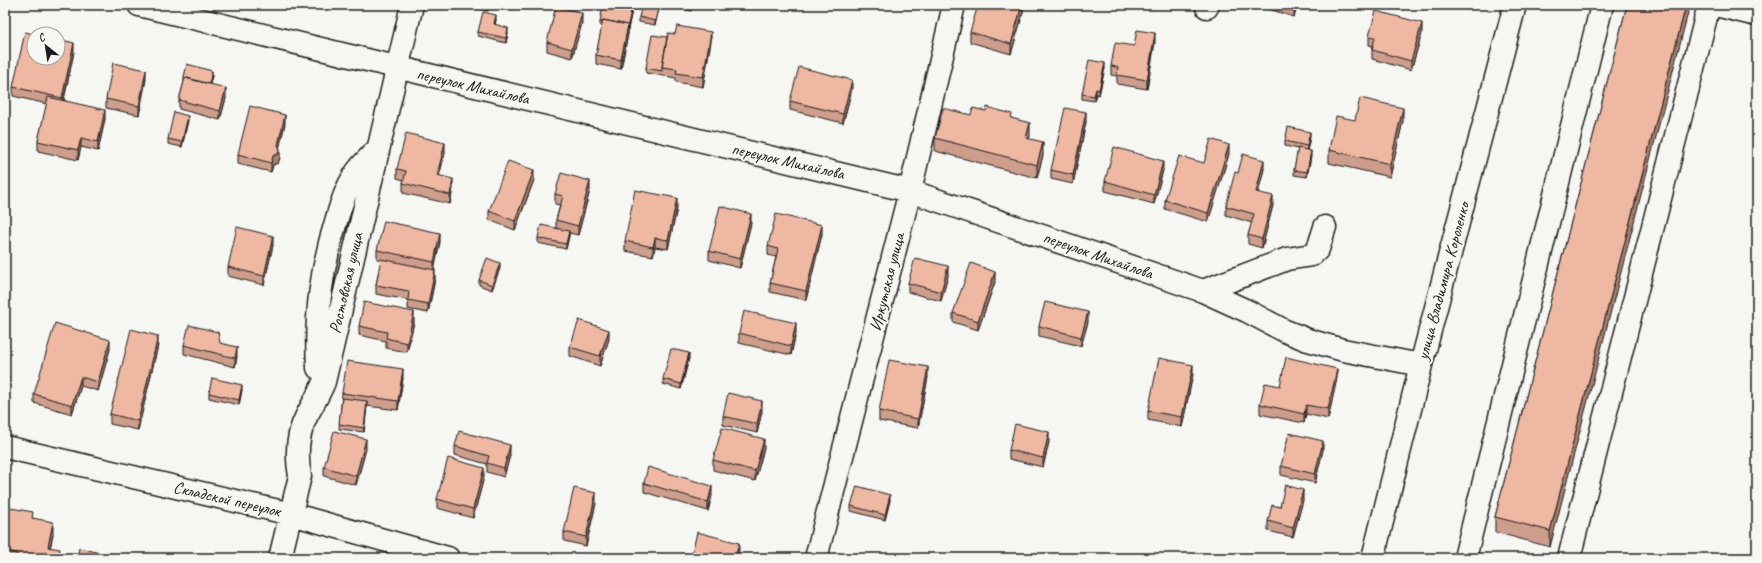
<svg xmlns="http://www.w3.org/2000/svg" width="1762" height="563" viewBox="0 0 1762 563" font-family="Caveat,sans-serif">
<rect width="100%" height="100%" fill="#f6f6f2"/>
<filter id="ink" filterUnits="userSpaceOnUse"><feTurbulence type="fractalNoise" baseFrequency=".025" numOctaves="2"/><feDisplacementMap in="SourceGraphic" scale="8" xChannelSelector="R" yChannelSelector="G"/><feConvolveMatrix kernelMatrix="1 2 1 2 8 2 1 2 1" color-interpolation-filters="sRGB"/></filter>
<g filter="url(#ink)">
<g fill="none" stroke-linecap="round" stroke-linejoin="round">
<defs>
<path id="minor" d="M139 5 910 191 1203 291 1247 311 1285 331 1308 340 1343 350 1421 365
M1716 5 1757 15
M1207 7 1208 5
M1203 291 1287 259 1312 255 1318 249 1325 227
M318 368C315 315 321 269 337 218 341 204 346 189 354 176 360 166 368 159 376 151
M5 447 291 514 448 558
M280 558 300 476C296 455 297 434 307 415 313 404 319 394 324 382L412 5
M816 558 910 191 954 5
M1373 558 1421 365 1515 5
M1465 558 1602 5
M1569 558 1709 5"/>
</defs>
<use href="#minor" stroke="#1c1c1c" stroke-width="25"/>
<use href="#minor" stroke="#f6f6f2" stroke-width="22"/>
</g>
<path fill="#ce9e8c" stroke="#1c1c1c" d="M460 5H489L488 11Z
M660 5 655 25 639 22V17Z
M665 5H693L691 11Z
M1023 5V13L1011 54 970 42V32Z
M1256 5H1298L1294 17Z
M1627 5 1550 547 1495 532V517Z
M632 10 628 29V34L621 69 596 64V55L602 27 600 26V22Z
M496 20 495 25 508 33 506 43 478 36V32Z
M582 23 572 58 547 51V42Z
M1422 33 1411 70 1372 59V50L1373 46 1369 45V36Z
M667 37 711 41 703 87 676 82V78L646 73V68Z
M1155 42 1147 89 1117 84V76L1111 75V66L1134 46Z
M74 52 64 100 105 119 98 151 81 147 78 160 38 151V141L47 104 13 96V87Z
M1105 68 1099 95 1096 94 1094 101 1082 99V94Z
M212 76 210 84 226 98 220 120 179 109V100L184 82V77Z
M146 79 139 115 106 108V99Z
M852 89 843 123 790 110V101Z
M971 115 1012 119 1030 136 1029 139 1043 155 1037 178 935 151V138Z
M188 120 182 147 168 144V139Z
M1355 120 1403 121 1390 177 1329 163V150Z
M1086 122 1073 184 1051 179V170Z
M285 124 279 148 280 158 278 163 273 165 271 172 238 164V154Z
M1310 137 1307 150 1311 156 1307 177 1294 175V170L1298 149 1285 146V141Z
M445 153 439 176 453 188 450 204 403 193V183L404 180 397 178V169Z
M1229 154 1208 222 1165 209V200L1204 163Z
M1264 169 1258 192 1273 205 1262 248 1248 244V235L1252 223 1226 215V206L1238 173Z
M1163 170 1154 204 1105 191V181Z
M534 180 515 230 489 220V211Z
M590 190 578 235 569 233V236L566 249 538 243V238L556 228V220L560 205 555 204V194Z
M677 208 668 249 655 247 653 256 625 251V241Z
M751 223 740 268 709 260V251Z
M822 234 806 300 770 292V283L776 257 768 255V246Z
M440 242 434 270 435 279 428 313 408 309V300L376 294V285L381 260 377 259V250Z
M273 245 264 285 228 276V267Z
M500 268 492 290 479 285V280Z
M948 276 941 301 908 292V283Z
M995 282 978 330 953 322V313Z
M414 322 407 352 386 348V341L359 335V326Z
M1088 322 1081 346 1039 336V326Z
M739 333H796L791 355 739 343Z
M609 339 600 366 570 356V347Z
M220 343 237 357 235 367 184 354V345Z
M158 345 138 430 110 424V414Z
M110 349 98 391 81 386 72 414 34 403V394Z
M689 358 681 389 663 384V379Z
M1193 374 1182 427 1148 420V411Z
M928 377 918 428 879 421V411Z
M403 378 398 410 367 406 364 432 339 429 342 393Z
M1337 378 1328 419 1306 414 1304 423 1260 414V404L1280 386Z
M242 390 239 405 209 398V393Z
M762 411 757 433 723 425V416Z
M1049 442 1043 467 1009 459V450Z
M455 446 510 455 504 477 487 472V464L455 455Z
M764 448 755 481 713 470V460Z
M366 449 356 485 324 476V467Z
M1323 450 1315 483 1281 475V466Z
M484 477 473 518 437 508V499Z
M644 483 712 495 708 511 644 492Z
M890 500 885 520 851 511V506Z
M1303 500 1293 537 1268 531V521L1280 507Z
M596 503 586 546 564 541V532Z
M5 507 33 518 53 535 50 548 60 558H5Z"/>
<path fill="#a78172" stroke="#1c1c1c" d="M659 5H660L655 25V21Z
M1022 5 1023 13 1011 54V44Z
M1295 5H1298L1294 17V8Z
M1686 5H1690L1550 547V531Z
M632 6V10L628 29V34L621 69V60Z
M582 13V23L572 58V49Z
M496 15V20L494 29V24Z
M1422 23V33L1411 70V61Z
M508 28V33L506 43V38Z
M711 32V41L703 87V77Z
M1155 33V42L1147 89V80Z
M74 43V52L62 107V98Z
M1105 63V68L1099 95V90Z
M146 70V79L139 115V106Z
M212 71V76L208 89V84Z
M852 80V89L843 123V114Z
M226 88V98L220 120V111Z
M1096 89V94L1094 101V96Z
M1403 108V121L1390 177V164Z
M105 110V119L98 151V142Z
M1086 112V122L1073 184V175Z
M285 115V124L278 154 280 149V158L278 163 273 165 271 172V163L273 156 278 145Z
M188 116V120L182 147V142Z
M1030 123V136L1026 151V138Z
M1310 132V137L1307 151V146Z
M81 138V147L78 160V150Z
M1043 142V155L1037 178V165Z
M445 143V153L437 184V175Z
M1229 145V154L1208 222V213Z
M1311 151V156L1307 177V172Z
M1264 160V169L1256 201V192Z
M1163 161V170L1154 204V195Z
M534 170V180L515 230V221Z
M453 179V188L450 204V195Z
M590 181V190L578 235V226Z
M1273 196V205L1262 248V239Z
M677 198V208L668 249V240Z
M751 214V223L740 268V259Z
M822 225V234L806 300V291Z
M569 231V236L566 249V244Z
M440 233V242L434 271V262Z
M273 236V245L264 285V276Z
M655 238V247L653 256V247Z
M500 263V268L492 290V285Z
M948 266V276L941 301V292Z
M435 270V279L428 313V304Z
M995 272V282L978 330V321Z
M414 312V322L407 352V343Z
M1088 312V322L1081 346V337Z
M796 323V333L791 355V346Z
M609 330V339L600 366V356Z
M158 336V345L138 430V421Z
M110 340V349L98 391V382Z
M237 347V357L235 367V358Z
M689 353V358L681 389V384Z
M1193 365V374L1182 427V417Z
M928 367V377L918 428V419Z
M403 369V378L398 410V401Z
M1337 369V378L1328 419V409Z
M81 377V386L72 414V405Z
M242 385V390L239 405V400Z
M367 401V406L364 432V428Z
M762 401V411L757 433V424Z
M1306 405V414L1304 423V414Z
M1049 432V442L1043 467V458Z
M366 439V449L356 485V476Z
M764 439V448L755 481V471Z
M1323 441V450L1315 483V474Z
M510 445V455L504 477V468Z
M484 468V477L473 518V509Z
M712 486V495L708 511V502Z
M1303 490V500L1293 537V528Z
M596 493V503L586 546V537Z
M890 495V500L885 520V515Z
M53 522V535L48 558V547Z
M739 543V552L738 558H735Z"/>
<path fill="#efb8a3" stroke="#1c1c1c" d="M603 5 632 6 628 25 603 20V22H600Z
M642 5H659L655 21 639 17Z
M978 5H1022L1011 44 970 32Z
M1285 5H1295L1294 8Z
M1627 5H1686L1550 531 1495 517Z
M556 6 582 13 572 49 547 42Z
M1376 11 1422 23 1411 61 1372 50 1375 37 1369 36Z
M483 12 496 15 494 24 508 28 506 38 478 32Z
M603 20 628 25 621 60 596 55Z
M677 26 711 32 703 77 676 73 677 69 662 67 668 33 675 34Z
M1137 30 1155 33 1147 80 1117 75 1118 67 1111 66 1115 43 1134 46Z
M25 32 34 34V58H58V39L74 43 62 98 13 87Z
M652 35 667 37 662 67V71L646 68Z
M1089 60 1105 63 1099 90 1096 89 1094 96 1082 94Z
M113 63 146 70 139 106 106 99Z
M187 64 212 71 209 84 184 77Z
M799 67 852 80 843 114 790 101Z
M185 78 226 88 220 111 179 100Z
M48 97 105 110 98 142 81 138 78 150 38 141Z
M1360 98 1403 108 1390 164 1329 150 1336 116 1355 120Z
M250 106 285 115 278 145 280 149 278 154 273 156 271 163 238 154Z
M987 107 1012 114 1011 118 1030 123 1026 138 1043 142 1037 165 935 138 943 108 971 115 973 108 986 111Z
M1065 108 1086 112 1073 175 1051 170Z
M174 112 188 116 182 142 168 139Z
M1288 127 1310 132 1307 146 1285 141Z
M406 133 445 143 437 175 453 179 450 195 403 183 406 171 397 169Z
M1211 139 1229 145 1208 213 1165 200 1179 156 1204 163Z
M1114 147 1163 161 1154 195 1105 181Z
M1298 148 1311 151 1307 172 1294 170Z
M1243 154 1264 160 1256 192 1273 196 1262 239 1248 235 1254 214 1226 206 1235 172 1238 173Z
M508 161 534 170 515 221 489 211Z
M561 173 590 181 578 226 556 220 563 196 555 194Z
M635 190 677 198 668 240 655 238 653 247 625 241Z
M720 206 751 214 740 259 709 251Z
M776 214 822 225 806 291 770 283 778 249 768 246Z
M384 221 440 233 434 262 377 250Z
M541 225 569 231 566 244 538 238Z
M237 227 273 236 264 276 228 267Z
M487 258 500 263 492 285 479 280Z
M915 258 948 266 941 292 908 283Z
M381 259 435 270 428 304 408 300 409 291 376 285Z
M971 263 995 272 978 321 953 313Z
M364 302 414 312 407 343 386 338 387 332 359 326Z
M1045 302 1088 312 1081 337 1039 326Z
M744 311 796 323 791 346 739 333Z
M579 320 609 330 600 356 570 347Z
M55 323 110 340 98 382 81 377 72 405 34 394Z
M189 325 218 332 220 343 237 347 235 358 184 345Z
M131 329 158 336 138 421 110 414Z
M671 349 689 353 681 384 663 379Z
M1286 357 1337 369 1328 409 1306 405 1304 414 1260 404 1265 383 1280 386Z
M1159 358 1193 365 1182 417 1148 411Z
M889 360 928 367 918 419 879 411Z
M347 361 403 369 398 401 342 393Z
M212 378 242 385 239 400 209 393Z
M728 393 762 401 757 424 723 416Z
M342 398 367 401 364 428 339 424Z
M1015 424 1049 432 1043 458 1009 450Z
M722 428 764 439 755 471 713 460Z
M334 431 366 439 356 476 324 467Z
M459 431 510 445 504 468 487 463 489 456 455 446Z
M1289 433 1323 441 1315 474 1281 466Z
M448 458 484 468 473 509 437 499Z
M648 467 712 486 708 502 644 483Z
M1285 485 1303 490 1293 528 1268 521 1272 505 1280 507Z
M857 486 890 495 885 515 851 506Z
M574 488 596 493 586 537 564 532Z
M5 507 33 512 32 518 53 522 48 547 60 549 58 558H16L17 553 5 551Z
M697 532 739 543 735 558H691Z
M79 548 101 553 100 558H77Z"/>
</g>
<g text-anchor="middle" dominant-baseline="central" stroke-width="4" stroke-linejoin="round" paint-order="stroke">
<g font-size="17" fill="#1c1c1c" stroke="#f6f6f2">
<text transform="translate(473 86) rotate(13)">переулок Михайлова</text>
<text transform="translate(788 161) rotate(13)">переулок Михайлова</text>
<text transform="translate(1098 255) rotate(19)">переулок Михайлова</text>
<text transform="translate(1443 281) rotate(-75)">улица Владимира Короленко</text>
<text transform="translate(887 282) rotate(-76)">Иркутская улица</text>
<text transform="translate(346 283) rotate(-77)">Ростовская улица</text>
<text transform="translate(227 499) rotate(13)">Складской переулок</text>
</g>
</g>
<rect width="1762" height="563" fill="none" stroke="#f6f6f2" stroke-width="20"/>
<rect x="10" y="10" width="1742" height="543" fill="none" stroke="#1c1c1c" stroke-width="1.5" filter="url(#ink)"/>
<g transform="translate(46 46) rotate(330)"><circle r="19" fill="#f6f6f2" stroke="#9f9f9c"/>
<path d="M0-3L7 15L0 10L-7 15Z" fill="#1c1c1c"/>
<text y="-6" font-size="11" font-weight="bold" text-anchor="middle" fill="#1c1c1c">С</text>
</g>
</svg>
